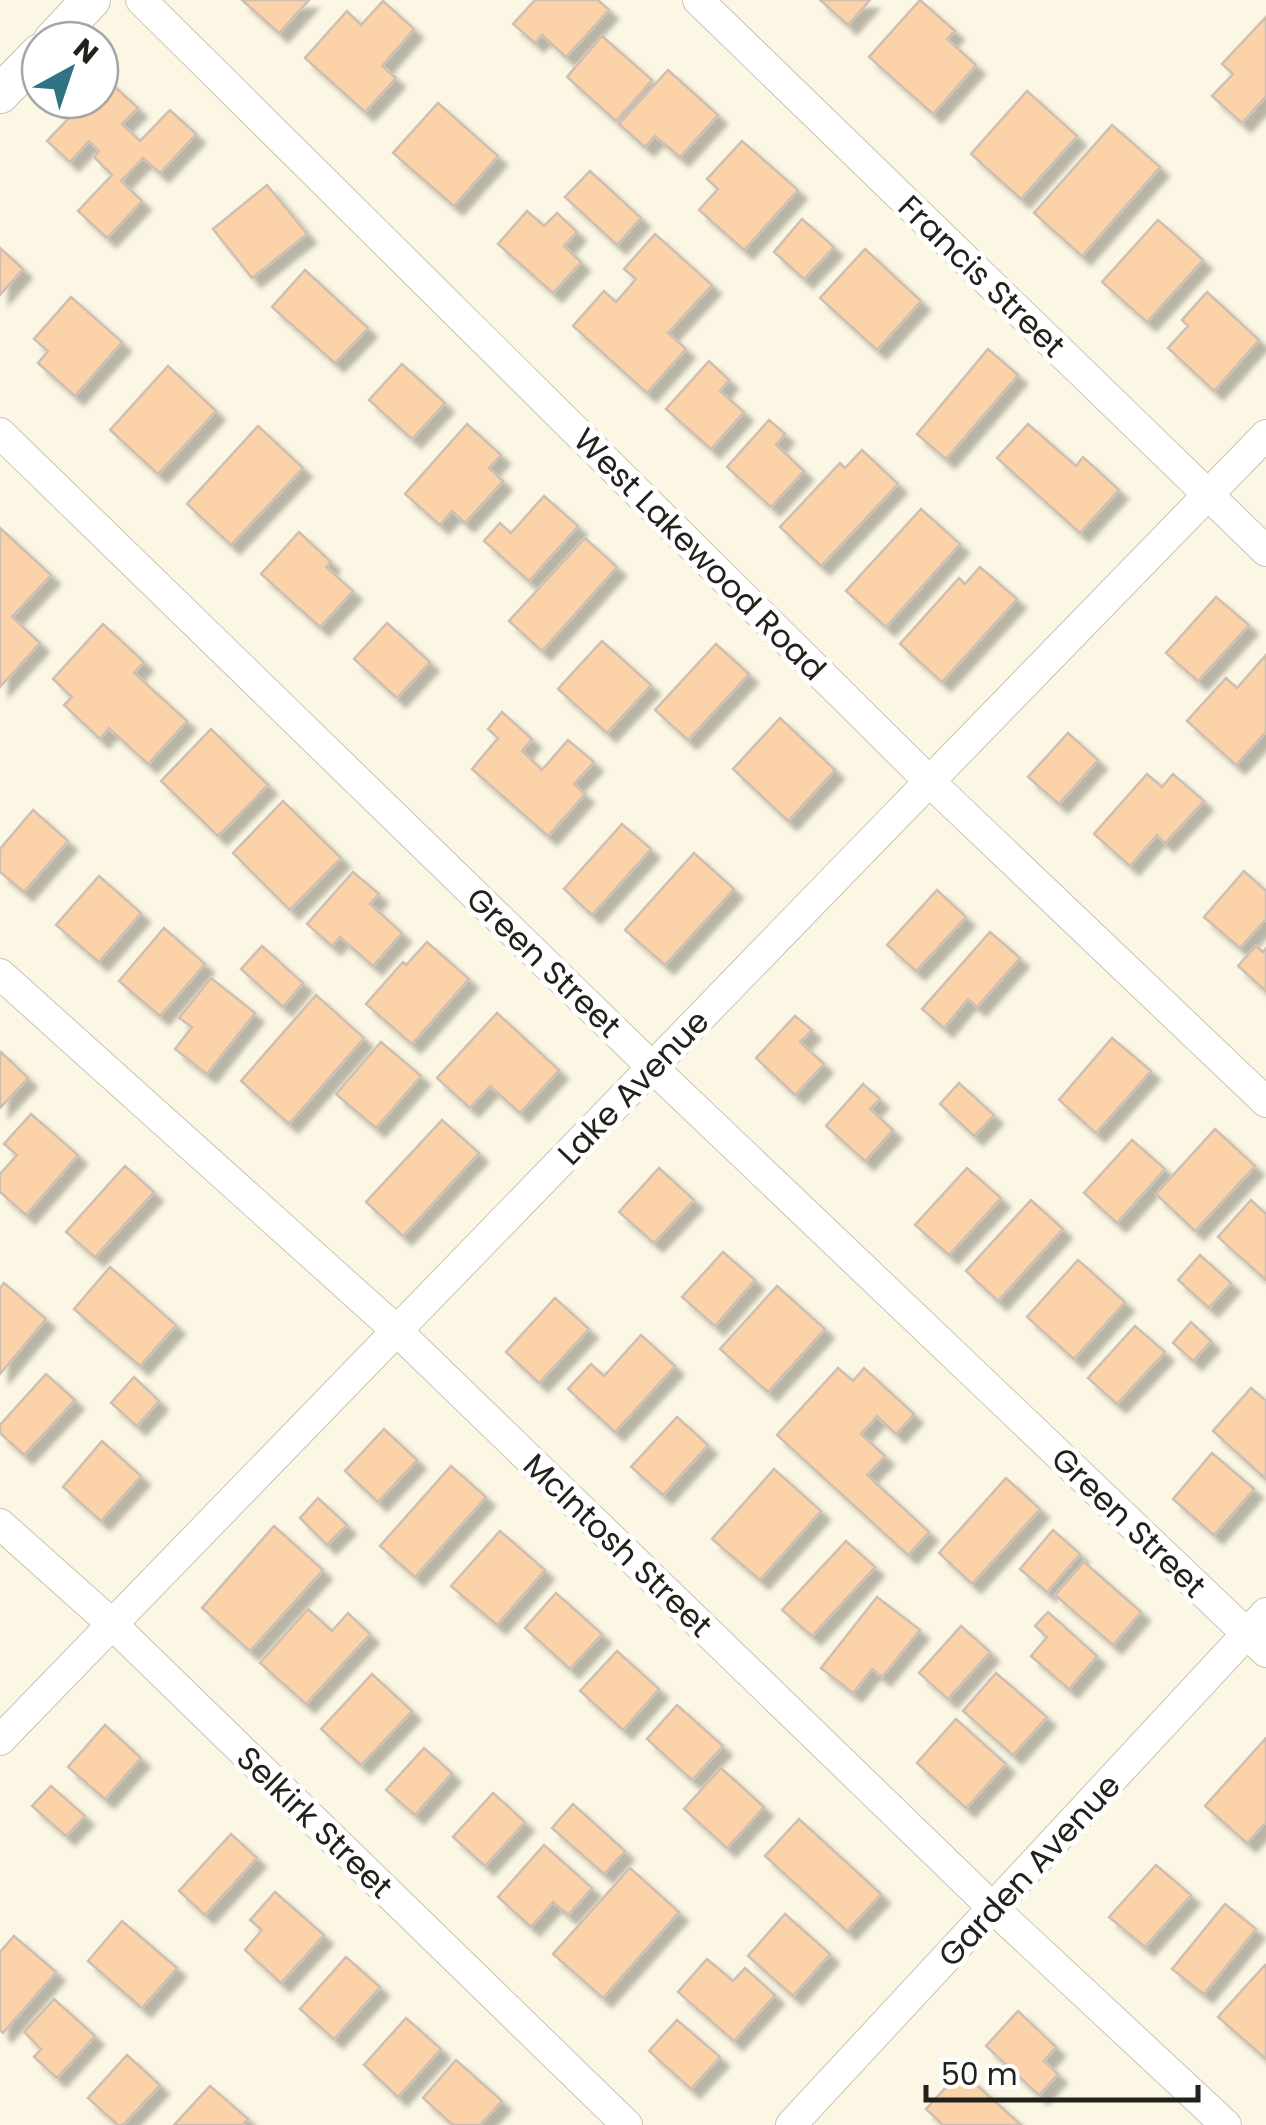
<svg xmlns="http://www.w3.org/2000/svg" width="1266" height="2125" viewBox="0 0 1266 2125" font-family="Poppins,sans-serif">
<defs>
<filter id="shadow"><feDropShadow dx="9" dy="9" stdDeviation="2.5" flood-color="#0004"/></filter>
</defs>
<rect width="100%" height="100%" fill="#fbf7e4"/>
<path fill="#fcd3a9" stroke="#cebfb2" stroke-width="2.5" filter="url(#shadow)" d="M242 0H309L279 33Z
M535 0H598L609 10 566 57 542 35 535 43 513 24Z
M820 0H870L848 25Z
M920 0 955 31 947 39 976 65 933 114 869 57Z
M383 1 414 29 382 66 396 78 365 112 305 58 347 11 361 25Z
M1266 17V96L1242 123 1212 96 1233 74 1222 64Z
M602 36 652 80 616 121 567 77Z
M668 70 718 115 680 157 655 136 645 147 619 124Z
M106 79 138 108 122 124 140 141 170 110 196 134 160 173 143 158 121 181 142 201 107 238 78 211 112 175 94 157 99 151 89 141 70 162 47 141 86 100H100V85Z
M1027 91 1077 136 1021 199 971 154Z
M438 103 498 156 454 206 393 153Z
M1112 125 1160 167 1082 256 1034 213Z
M742 141 798 190 744 250 699 210 718 189 707 179Z
M590 171 641 218 617 245 565 197Z
M267 185 307 234 252 278 213 229Z
M527 211 544 226 557 213 577 232 564 246 581 262 553 293 498 244Z
M802 219 834 247 804 279 774 252Z
M1158 220 1203 260 1147 322 1102 282Z
M655 234 712 285 668 333 686 349 647 393 573 326 604 291 616 302 636 279 624 269Z
M0 248 23 269 0 295Z
M865 249 921 301 877 350 820 298Z
M305 270 368 328 335 363 272 307Z
M1207 292 1259 340 1214 391 1168 348 1188 326 1182 320Z
M71 297 122 342 75 396 38 363 48 351 34 339Z
M988 349 1018 375 946 459 917 434Z
M709 361 729 380 720 391 744 412 711 449 666 409Z
M402 364 445 403 412 439 369 400Z
M168 366 216 411 158 474 110 430Z
M769 420 785 434 776 445 804 471 771 507 727 467Z
M467 424 501 455 489 468 503 481 465 523 452 511 440 525 405 494Z
M1028 424 1076 466 1083 457 1119 490 1080 533 997 458Z
M258 426 303 468 231 545 187 504Z
M862 450 898 484 821 566 780 527 840 463 845 468Z
M544 496 578 526 529 581 484 541 500 523 511 533Z
M921 509 960 544 886 627 846 591Z
M0 528 51 575 12 617 40 643 0 687Z
M299 532 331 562 326 567 353 591 320 627 261 574Z
M585 538 617 567 542 651 509 621Z
M980 567 1017 599 942 682 900 644 959 578 965 584Z
M1216 597 1249 625 1198 681 1166 653Z
M387 623 430 662 397 698 354 659Z
M103 624 144 662 134 673 187 721 148 764 109 728 100 739 64 705 72 697 53 679Z
M602 641 651 685 607 733 558 689Z
M716 644 749 674 688 740 655 710Z
M1266 655V732L1236 765 1187 721 1226 678 1237 688Z
M502 712 532 739 522 751 542 770 568 740 594 762 574 784 585 794 548 836 472 769 498 738 488 729Z
M780 718 835 770 788 821 733 769Z
M211 729 268 785 218 836 161 781Z
M1068 733 1098 760 1059 804 1028 777Z
M1147 774 1162 787 1173 774 1204 801 1165 843 1157 835 1130 866 1094 834Z
M283 801 341 858 290 910 233 853Z
M33 810 68 841 24 892 0 872V849Z
M622 824 651 849 592 915 564 889Z
M694 853 734 889 665 965 625 930Z
M1244 871 1266 891V919L1240 948 1204 917Z
M353 872 379 894 370 904 402 933 373 966 340 937 332 946 307 924Z
M99 876 141 913 99 962 56 925Z
M937 890 966 917 916 971 887 945Z
M164 928 205 964 160 1016 119 981Z
M990 932 1020 958 977 1007 968 999 944 1028 922 1009Z
M427 942 469 979 412 1044 366 1004 403 962 406 965Z
M262 946 303 983 283 1007 241 969Z
M1256 946 1263 952 1266 948V991L1238 966Z
M211 978 255 1013 207 1074 175 1049 192 1027 179 1018Z
M316 995 364 1038 289 1124 241 1081Z
M497 1013 559 1070 520 1113 490 1086 470 1108 437 1078Z
M795 1016 812 1030 800 1042 824 1064 795 1095 756 1058Z
M1112 1038 1151 1071 1096 1133 1059 1100Z
M381 1042 421 1076 376 1128 336 1094Z
M1 1052 28 1078 0 1108V1053Z
M959 1083 994 1115 974 1136 940 1104Z
M863 1084 880 1099 870 1109 893 1130 865 1161 826 1126Z
M31 1114 78 1155 26 1215 0 1192V1174L17 1155 4 1144Z
M442 1120 479 1153 403 1236 366 1202Z
M1215 1129 1255 1166 1195 1231 1156 1194Z
M1132 1140 1165 1169 1117 1223 1084 1193Z
M125 1166 154 1192 95 1257 66 1232Z
M659 1168 694 1200 654 1243 619 1212Z
M967 1168 1001 1198 949 1255 915 1225Z
M1031 1200 1063 1229 998 1301 966 1271Z
M1251 1200 1266 1214V1280L1218 1237Z
M723 1252 755 1280 715 1326 682 1297Z
M1200 1255 1231 1283 1209 1308 1178 1280Z
M1078 1260 1125 1302 1074 1359 1027 1317Z
M110 1267 176 1325 140 1366 74 1309Z
M4 1283 46 1319 0 1374V1288Z
M777 1286 825 1329 768 1392 720 1349Z
M555 1298 589 1329 539 1383 506 1352Z
M1191 1322 1211 1341 1193 1361 1173 1343Z
M1135 1326 1165 1352 1117 1404 1088 1378Z
M641 1335 675 1366 615 1432 568 1389 591 1364 604 1376Z
M838 1368 853 1381 864 1368 914 1414 896 1434 877 1416 861 1434 885 1456 867 1475 929 1532 908 1555 777 1435Z
M46 1374 75 1400 24 1455 0 1433V1425Z
M134 1377 159 1401 137 1426 111 1403Z
M1251 1388 1266 1401V1479L1213 1431Z
M677 1417 708 1445 663 1495 631 1467Z
M384 1429 417 1460 378 1502 345 1471Z
M102 1441 141 1476 101 1521 63 1487Z
M1212 1453 1254 1489 1214 1535 1173 1499Z
M451 1466 486 1497 415 1577 380 1546Z
M774 1469 821 1511 760 1580 712 1539Z
M1006 1478 1040 1509 972 1584 939 1553Z
M318 1498 347 1525 327 1545 300 1518Z
M274 1526 323 1570 250 1651 202 1608Z
M1053 1530 1080 1554 1047 1592 1020 1569Z
M500 1531 545 1570 497 1625 451 1586Z
M846 1541 875 1567 812 1636 782 1610Z
M1084 1562 1141 1612 1113 1645 1055 1595Z
M556 1593 602 1634 570 1669 525 1628Z
M877 1597 920 1630 882 1677 872 1669 853 1693 821 1668Z
M308 1609 332 1631 348 1613 370 1634 306 1704 260 1663Z
M1048 1612 1097 1656 1069 1689 1031 1656 1047 1637 1035 1626Z
M961 1626 990 1652 948 1699 919 1673Z
M617 1651 659 1689 623 1730 580 1691Z
M996 1673 1047 1717 1013 1755 963 1711Z
M372 1674 412 1711 361 1765 321 1729Z
M677 1705 723 1746 692 1780 647 1739Z
M956 1719 1006 1764 966 1808 917 1763Z
M105 1725 141 1758 105 1799 68 1767Z
M1266 1738V1822L1247 1843 1205 1806Z
M424 1748 452 1773 415 1815 386 1790Z
M721 1768 764 1807 727 1848 684 1809Z
M51 1786 85 1816 66 1836 32 1806Z
M493 1793 525 1822 485 1866 453 1837Z
M573 1804 625 1851 604 1874 552 1828Z
M799 1819 881 1894 847 1931 765 1856Z
M231 1834 257 1858 205 1915 179 1891Z
M544 1845 592 1888 568 1915 553 1902 531 1927 498 1897Z
M1156 1865 1191 1895 1145 1947 1109 1917Z
M630 1868 679 1912 603 1998 553 1954Z
M275 1892 324 1935 281 1983 245 1950 262 1930 250 1920Z
M1225 1904 1256 1929 1204 1994 1172 1969Z
M785 1914 830 1954 793 1996 748 1956Z
M122 1921 177 1968 142 2008 88 1961Z
M14 1936 56 1972 3 2033 0 2030V1952Z
M346 1957 380 1987 334 2039 300 2009Z
M707 1959 733 1981 745 1968 775 1995 734 2041 678 1992Z
M1265 1965 1266 1966V2059L1218 2017Z
M54 1999 95 2036 57 2078 34 2057 41 2049 24 2032Z
M1018 2011 1056 2047 1044 2061 1058 2074 1039 2095 986 2046Z
M406 2018 441 2049 398 2097 364 2065Z
M677 2020 720 2057 691 2089 649 2051Z
M127 2055 160 2085 123 2125H118L88 2098Z
M456 2060 502 2101 480 2125H453L423 2098Z
M961 2071 1021 2125H943L926 2109Z
M210 2086 248 2119 243 2125H174Z"/>
<g fill="none" stroke-linecap="round" stroke-linejoin="round">
<defs>
<path id="minor" d="M141 0 930 782 1266 1102
M698 0 1266 551
M0 433 653 1068 1266 1652
M0 974 395 1329 994 1909 1226 2125
M0 1524 112 1624 627 2125
M0 1740C421 1303 844 870 1266 435
M791 2125 1266 1613"/>
<path id="tertiary" d="M53 40 91 0
M0 94 40 53"/>
</defs>
<use href="#minor" stroke="#c8c5b3" stroke-width="32"/>
<use href="#tertiary" stroke="#c8c5b3" stroke-width="40"/>
<use href="#minor" stroke="#fff" stroke-width="30"/>
<use href="#tertiary" stroke="#fff" stroke-width="38"/>
</g>
<g text-anchor="middle" dominant-baseline="central" stroke-width="10" stroke-linejoin="round" paint-order="stroke">
<g font-size="32" fill="#23211b" stroke="#fff">
<text transform="translate(982 276) rotate(44)">Francis Street</text>
<text transform="translate(700 554) rotate(45)">West Lakewood Road</text>
<text transform="translate(544 962) rotate(44)">Green Street</text>
<text transform="translate(633 1087) rotate(-46)">Lake Avenue</text>
<text transform="translate(1129 1522) rotate(44)">Green Street</text>
<text transform="translate(618 1545) rotate(44)">McIntosh Street</text>
<text transform="translate(315 1822) rotate(44)">Selkirk Street</text>
<text transform="translate(1029 1870) rotate(-47)">Garden Avenue</text>
</g>
</g>
<g transform="translate(70 70) rotate(40)"><circle r="48" fill="#ffffff" stroke="#a7a6a4" stroke-width="2.5"/>
<path d="M0-8L18 38L0 25L-18 38Z" fill="#307384"/>
<text y="-15" font-size="28" font-weight="bold" text-anchor="middle" fill="#23211b">N</text>
</g>
<path d="M926 2085v15h272v-15" fill="none" stroke="#23211b" stroke-width="5"/>
<text x="941" y="2085" font-size="30" fill="#23211b" stroke="#ffffff" stroke-width="8" paint-order="stroke">50 m</text>
</svg>
